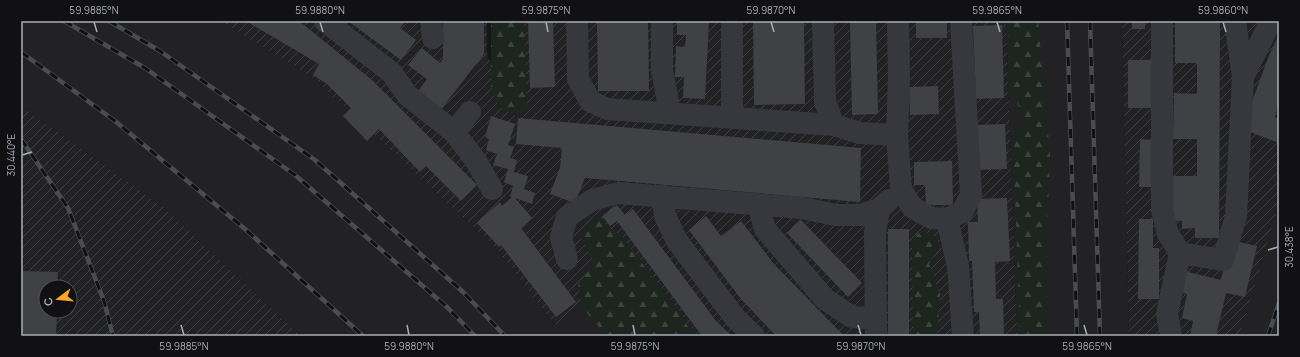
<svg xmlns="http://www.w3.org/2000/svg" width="1300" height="357" viewBox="0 0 1300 357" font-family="Manrope,sans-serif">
<defs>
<pattern id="industrial-furrows" width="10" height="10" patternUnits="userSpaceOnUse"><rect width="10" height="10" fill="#222225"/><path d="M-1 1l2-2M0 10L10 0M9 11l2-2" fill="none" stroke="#3f4043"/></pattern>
<pattern id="forest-firs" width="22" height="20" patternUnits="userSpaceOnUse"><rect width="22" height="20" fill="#1d261e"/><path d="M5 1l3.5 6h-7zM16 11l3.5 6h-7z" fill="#3b433d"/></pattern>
</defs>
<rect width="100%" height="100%" fill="#161618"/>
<path fill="#222225" d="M21 21H220L312 77 497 249 555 325 641 260 697 336H301L163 207 21 106Z
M1006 21H1122L1129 336H1017Z
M1279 203V336H1240L1250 298Z"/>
<path fill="url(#industrial-furrows)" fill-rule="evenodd" d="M220 21H487V54L516 117 517 21H1006L1017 336H697L641 260 555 325 497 249 312 77Z
M1122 21H1279V203L1240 336H1129Z
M21 106 163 207 301 336H21ZM46 287H70V311H46Z"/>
<path fill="url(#forest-firs)" d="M491 21H524L527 108C517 118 509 113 499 107L491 87Z
M1008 21H1038L1050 154 1047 234V336H1020L1013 135 1025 124 1017 102 1011 95Z
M601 218 609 228 623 237 695 336H607L582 307 578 283 587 273 594 261 581 239 590 220Z
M924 231 933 235 939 243 929 264 940 294 937 336H913L912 244 917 234Z"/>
<path fill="#404145" d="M246 21H299L372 80 477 185 461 201 426 166 420 172 379 129 367 141 343 116 351 108 327 84 313 75 319 64Z
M348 21H406L400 28 416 40 401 60Z
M443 21H484V54L439 112 416 94 427 79 408 65 422 48 440 63 443 59Z
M528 21H553L555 87 530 88Z
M597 21H648L649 91H598Z
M677 21H709L705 99 683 98 684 77H675L676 46 685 47 686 35H677Z
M753 21H804L805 104 754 105Z
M850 21H876L878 114 852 115Z
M916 21H947V38H916Z
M1132 21H1145V29H1132Z
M1175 21H1220L1219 238H1195V228L1182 229V221H1171L1172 176H1197V139H1173L1174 93 1197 94V63H1175Z
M1002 25 1004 98 976 99 973 26Z
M1279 34V105L1275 117 1279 119V143L1242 129 1268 58Z
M1128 60H1154V108H1128Z
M938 86 939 114 910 115 909 87Z
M491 116 515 124 508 145 514 147 510 158 517 160 514 172 528 176 524 189 535 193 532 204 515 198 532 218 521 228 576 302 556 317 501 245 499 247 477 223 500 202 502 206 512 197H510L513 186 504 182 508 169 493 165 497 154 486 150 489 139 485 137Z
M518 118 861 148 860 202 585 178 575 203 550 194 560 168 562 148 516 144Z
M1005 124 1007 169 978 170 977 125Z
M1140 139 1154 140 1153 187H1139Z
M952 161 953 205H926L925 185H914V162Z
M1007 198 1010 261 995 262 996 299H1003L1004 336H980L979 312H974L972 261H969L968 222H978L977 199Z
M617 205 625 215 633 209 716 321 732 336H702L617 221 610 226 602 216Z
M706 216 721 236 741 221 774 264 844 336H776L741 299 689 230Z
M1139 219H1153V248H1159V299H1138Z
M801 220 862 283 848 297 787 233Z
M888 229H909V336H888Z
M1235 241 1257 246 1245 297 1226 293 1216 336H1190L1193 321 1182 318 1187 294 1180 292 1184 271 1221 280 1224 267Z
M21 271 58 272 57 287H46V311H57L56 336H21Z"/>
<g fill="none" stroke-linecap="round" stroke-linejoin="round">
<path stroke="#36383d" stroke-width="22" d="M325 21 392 73 407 95 454 132 476 161 492 189
M431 21 433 38
M577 21 578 79 590 101 607 109 834 125 860 133 897 135
M662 21V70L670 113
M823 21 825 102 834 125
M898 21 899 77 897 135 901 189 912 207 931 218 947 219 962 212 971 195 961 21
M1162 21V210L1168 234 1180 253
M1235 21 1243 77
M732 118V21
M454 132 470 112
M663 196 665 216 677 241 736 319 754 336
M758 204 765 229 825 299 852 317 876 319
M947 219 958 266 963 336
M567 259 561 237 567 217 592 200 618 193 802 208 836 215H860L879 209
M876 336 875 232 879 209 889 200
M1171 336 1167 314 1180 253 1223 260 1236 216 1243 77 1271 21"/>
<defs>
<path id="rail" d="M64 21 145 68 295 175 447 307 475 336
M109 21 160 51 315 160 462 291 505 336
M1067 21 1077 336
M1090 21 1100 336
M21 52 115 121 245 229 363 336
M21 139 68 208 104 301 113 336
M1268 336 1279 303"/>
</defs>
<use href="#rail" stroke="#494c52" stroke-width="4.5"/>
<use href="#rail" stroke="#111113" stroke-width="3" stroke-dasharray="9" stroke-linecap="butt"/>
</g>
<path fill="none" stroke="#a7aeb9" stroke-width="1.5" d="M94 22 97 32M320 22 323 32M546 22 548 32M771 22 774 32M997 22 1000 32M1223 22 1226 32M22 155 32 152M1268 250 1278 247M181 325 184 335M407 325 409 335M633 325 635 335M858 325 861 335M1084 325 1087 335"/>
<rect width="1300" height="357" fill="none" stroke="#111113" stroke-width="44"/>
<g transform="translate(58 299) rotate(254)"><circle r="19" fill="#111113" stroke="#4d5055"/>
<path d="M0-3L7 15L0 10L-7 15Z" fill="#fca62a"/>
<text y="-6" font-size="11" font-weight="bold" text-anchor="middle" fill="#a7aeb9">С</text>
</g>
<rect x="22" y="22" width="1256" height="313" fill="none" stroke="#a7aeb9" stroke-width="1.5"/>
<g font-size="10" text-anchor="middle" fill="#a7aeb9">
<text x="94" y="14">59.9885°N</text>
<text x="320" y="14">59.9880°N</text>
<text x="546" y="14">59.9875°N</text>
<text x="771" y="14">59.9870°N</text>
<text x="997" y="14">59.9865°N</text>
<text x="1223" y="14">59.9860°N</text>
<text transform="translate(11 155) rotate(-90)" y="4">30.440°E</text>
<text transform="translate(1289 247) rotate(-90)" y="4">30.438°E</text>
<text x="184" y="350">59.9885°N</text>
<text x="409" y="350">59.9880°N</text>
<text x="635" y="350">59.9875°N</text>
<text x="861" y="350">59.9870°N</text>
<text x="1087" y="350">59.9865°N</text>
</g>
</svg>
